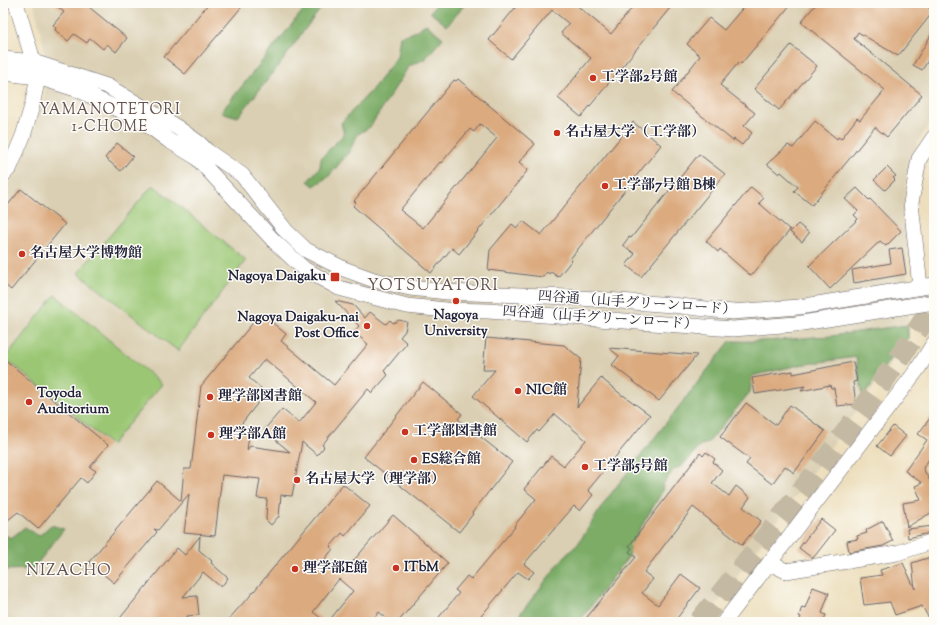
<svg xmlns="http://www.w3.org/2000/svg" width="937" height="625" viewBox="0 0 937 625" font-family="'Sorts Mill Goudy','Noto Serif JP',serif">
<rect width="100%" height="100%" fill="#fdfcf7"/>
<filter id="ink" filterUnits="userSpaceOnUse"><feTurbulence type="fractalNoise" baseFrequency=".025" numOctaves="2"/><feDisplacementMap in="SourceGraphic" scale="8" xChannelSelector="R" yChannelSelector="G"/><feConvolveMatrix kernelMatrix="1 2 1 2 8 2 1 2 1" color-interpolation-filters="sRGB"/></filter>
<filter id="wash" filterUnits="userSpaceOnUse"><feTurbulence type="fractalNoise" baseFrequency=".012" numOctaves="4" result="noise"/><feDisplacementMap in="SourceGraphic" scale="16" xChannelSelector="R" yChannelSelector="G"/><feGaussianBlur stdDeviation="0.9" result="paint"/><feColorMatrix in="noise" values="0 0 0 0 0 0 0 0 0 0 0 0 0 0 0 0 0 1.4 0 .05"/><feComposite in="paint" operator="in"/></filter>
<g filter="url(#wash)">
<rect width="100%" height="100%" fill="#eddfbd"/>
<path fill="#dacfb2" d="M34 3H934V117L918 141 905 184 909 339 704 622H3V189L14 176 45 98 44 46Z"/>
<path fill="#9bc774" stroke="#5e7458" d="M153 185 246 260 178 351 78 273Z
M55 295 162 384 111 445 5 358Z"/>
<path fill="#7cac66" stroke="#4f6750" d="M309 3H325L302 33 284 59 238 117 221 112Z
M438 3H466L447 26 430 12Z
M426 24 443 38 425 59 409 66 370 127 358 134 349 152 329 176 314 186 308 181 320 167 321 158 344 134 341 123 371 91 397 57 400 36 412 33Z
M908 325V340L891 358 863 397 856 357 799 365 752 376 750 392 708 443 701 445 682 466 674 469 663 484 662 492 632 542 629 556 579 622H514L564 557 578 544 606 500 730 341C758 342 785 340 813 337 819 336 825 337 831 336 857 332 882 328 908 325Z
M51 525 64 529 33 569 3 570V534L11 538 25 527 39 536Z"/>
<g id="blocks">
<path fill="#dbaa7f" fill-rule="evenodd" d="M53 3H84L127 38 116 52 107 44 103 49 90 38 87 43 74 34 68 41 55 30 56 28 53 25 64 12Z
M209 3H245L185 74 164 57Z
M519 3H574L611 34 636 3H674L581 117 558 98 591 58 561 33 569 24 552 10 511 59 489 40Z
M747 3H792L741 64 739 62 720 85 755 113 744 126 752 133 742 145 734 139 733 141 672 92 700 56 687 44 709 18 724 30Z
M817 3H923L933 12 898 56 858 32 854 39 922 95 887 137 875 127 812 205 794 191 798 187 781 172 779 174 767 164 788 145 793 148 815 121 837 139 838 137 841 139 857 118 860 120 885 90 801 22Z
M934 30V62L929 59 922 70 913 65Z
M791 45 817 66 779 110 754 89Z
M458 79 535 144 519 162 528 170 459 254 452 248 431 273 353 206 356 202 354 201 454 80 456 81ZM480 124 497 138 423 228 400 210 440 162 441 163 470 129 474 132Z
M633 122 661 145 570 259 572 260 558 277 551 272 549 274 547 272 543 277 488 270 490 250 512 224 517 228 523 221 541 235Z
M117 143 133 156 121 171 105 158Z
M699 154 725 174 641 277 626 265 635 254 623 245 629 237 631 238Z
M887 167 896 176 893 178 895 180 885 190 874 180Z
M751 187 764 198 759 203 790 230 751 276 720 249 718 252 706 241Z
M857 188 869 200 870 199 901 231 886 246 880 241 830 289 809 266 858 219 854 215 858 211 845 199Z
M21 189 65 224 11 290 3 283V211Z
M798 224 809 233 802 242 790 232Z
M902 248 906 274 854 283 852 270 891 263 889 250Z
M335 301 353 305 365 318 370 312 386 324 390 320 393 323 399 320 407 322 405 331 400 337 407 343 384 371 388 375 372 393 368 389 322 445 324 447 317 455 302 442 292 496 281 495 279 517H278L271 525 266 520 267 499 257 498 260 479 222 475 215 536 184 533 189 494 158 530 154 529 157 532 114 583 89 562 157 481 181 501 184 469H191L201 386 261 313 286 334 281 341 334 385 368 344 354 332 359 326ZM265 359 316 402 299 423 282 409 264 430 290 452 250 446 247 450 250 428 239 427 260 400 255 396 261 388 249 378Z
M486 338 564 345 581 359 577 407 601 378 623 396V395L650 415 588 490 593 495 580 511 574 506 524 564 534 572 528 579 518 572 476 622H435L459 593 455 590 467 576 471 579 515 527 514 526 536 499 524 489 538 472 551 456 564 466 586 440 555 414 539 432 537 430 527 442 473 396 495 370H483Z
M609 348 697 355 659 401 612 365 619 356Z
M3 358 108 445 90 467 96 471 87 483 81 478 38 529 18 512 3 524Z
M853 362 857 381 853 382 856 404 837 406 834 388H831L830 385 801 391 805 386 755 394 752 378 793 371V374Z
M423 382 462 414 458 419 512 462 472 513 473 514 459 532 364 457Z
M746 403 776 425 790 405 825 431 794 473 785 466 772 484 746 464 750 459 720 437Z
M934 413V452L923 468 934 489V511L907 527 903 503 921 500 915 486 922 483 905 471 927 440 918 434Z
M893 426 906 436 890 456 877 446Z
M706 452 715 459 713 462 722 470 712 483 729 496 736 486 750 497 743 507 761 521 742 545 693 507 644 572 653 579 642 593 658 605 681 574 700 588 674 622H583L636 557 629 552 632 548 629 546 700 453 703 456Z
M343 484 370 506 345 536 342 533 330 547 333 549 324 560 342 574 393 515 448 563 398 622H391L379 612 371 622H328L353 591 339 579 313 612 326 622H226L245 601V602Z
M821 519 835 530 814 557 812 558 799 548Z
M883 521 893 541 883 546 849 552 847 541 858 539 857 536 867 533 866 530Z
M934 526V532L908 538 907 529Z
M200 536 199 550 212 561 211 563 228 578 221 587 203 572 183 597 197 596 199 615 187 616 188 622H117L177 548 185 555Z
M934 556V622H931L922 606 895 615 890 602 864 605 860 578 882 575 880 570 903 563 915 589 912 563Z
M813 587 829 593 822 613 826 615 823 622H799L801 617 799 616 802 607 805 608Z"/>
</g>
</g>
<g filter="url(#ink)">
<use href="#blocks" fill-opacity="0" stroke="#696468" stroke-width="1"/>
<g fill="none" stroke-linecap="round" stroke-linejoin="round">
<path stroke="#c4b9a3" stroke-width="22" stroke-dasharray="22 11" stroke-linecap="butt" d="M699 622C781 519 863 416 934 305"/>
<defs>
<path id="minor" d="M3 59 34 62 107 86 178 128 199 143 207 151 242 175 286 231 306 250 344 269 374 280 410 288 447 292 567 297 672 305 732 312 799 307 934 285
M3 73 38 77 79 90 145 123 168 140 196 157 275 242 304 269 339 288 407 306 446 310 488 311 733 329 796 324 934 302
M3 175 10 167 23 136 32 106 38 77 16 3
M920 287 911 203 919 159 934 137
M770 563 786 571 897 553 934 541
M724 622 917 370 934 343"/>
</defs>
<use href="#minor" stroke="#696468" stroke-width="16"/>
<use href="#minor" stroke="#fff" stroke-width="15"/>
</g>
</g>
<g fill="#c8321e" stroke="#fdfcf7" stroke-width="1.5">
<circle cx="593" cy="78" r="4"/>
<circle cx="557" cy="133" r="4"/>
<circle cx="605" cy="186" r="4"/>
<circle cx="22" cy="254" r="4"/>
<rect x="330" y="272" width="10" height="10" rx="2"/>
<circle cx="456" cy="301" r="4"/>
<circle cx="367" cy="326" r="4"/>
<circle cx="518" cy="391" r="4"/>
<circle cx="210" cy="397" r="4"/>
<circle cx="29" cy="402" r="4"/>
<circle cx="405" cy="432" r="4"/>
<circle cx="211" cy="435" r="4"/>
<circle cx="414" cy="460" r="4"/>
<circle cx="585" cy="467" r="4"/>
<circle cx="297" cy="480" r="4"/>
<circle cx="396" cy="568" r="4"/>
<circle cx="295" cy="569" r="4"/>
</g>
<g text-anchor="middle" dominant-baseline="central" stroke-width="3" stroke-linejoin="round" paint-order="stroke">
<g font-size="14" font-weight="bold" fill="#22223b" stroke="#fdfcf7" text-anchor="start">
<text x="601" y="78">工学部2号館</text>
<text x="565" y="133">名古屋大学（工学部）</text>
<text x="613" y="186">工学部7号館 B棟</text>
<text x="30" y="254">名古屋大学博物館</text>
<text x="326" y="277" text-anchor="end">Nagoya Daigaku</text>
<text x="456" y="316" text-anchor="middle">Nagoya<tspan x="456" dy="16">University</tspan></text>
<text x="359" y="318" text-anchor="end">Nagoya Daigaku-nai<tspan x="359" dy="16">Post Office</tspan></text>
<text x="526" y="391">NIC館</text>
<text x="37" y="394">Toyoda<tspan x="37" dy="16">Auditorium</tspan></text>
<text x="218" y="397">理学部図書館</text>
<text x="413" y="432">工学部図書館</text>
<text x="219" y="435">理学部A館</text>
<text x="422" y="460">ES総合館</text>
<text x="593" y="467">工学部5号館</text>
<text x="305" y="480">名古屋大学（理学部）</text>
<text x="404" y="568">ITbM</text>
<text x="303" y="569">理学部E館</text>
</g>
<g font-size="14" fill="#22223b" stroke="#fdfcf7">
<text transform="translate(637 304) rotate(4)">四谷通 （山手グリーンロード）</text>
<text transform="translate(600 319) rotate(4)">四谷通（山手グリーンロード）</text>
</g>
<g font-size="15" letter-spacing="1" fill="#635253" stroke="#fdfcf7">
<text x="110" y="110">YAMANOTETORI<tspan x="110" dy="17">1-CHOME</tspan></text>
</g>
<g font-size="16" letter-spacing="1" fill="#635253" stroke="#fdfcf7">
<text x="433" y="286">YOTSUYATORI</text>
<text x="69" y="571">NIZACHO</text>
</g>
</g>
<rect width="937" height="625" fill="none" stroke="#fdfcf7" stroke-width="16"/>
</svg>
